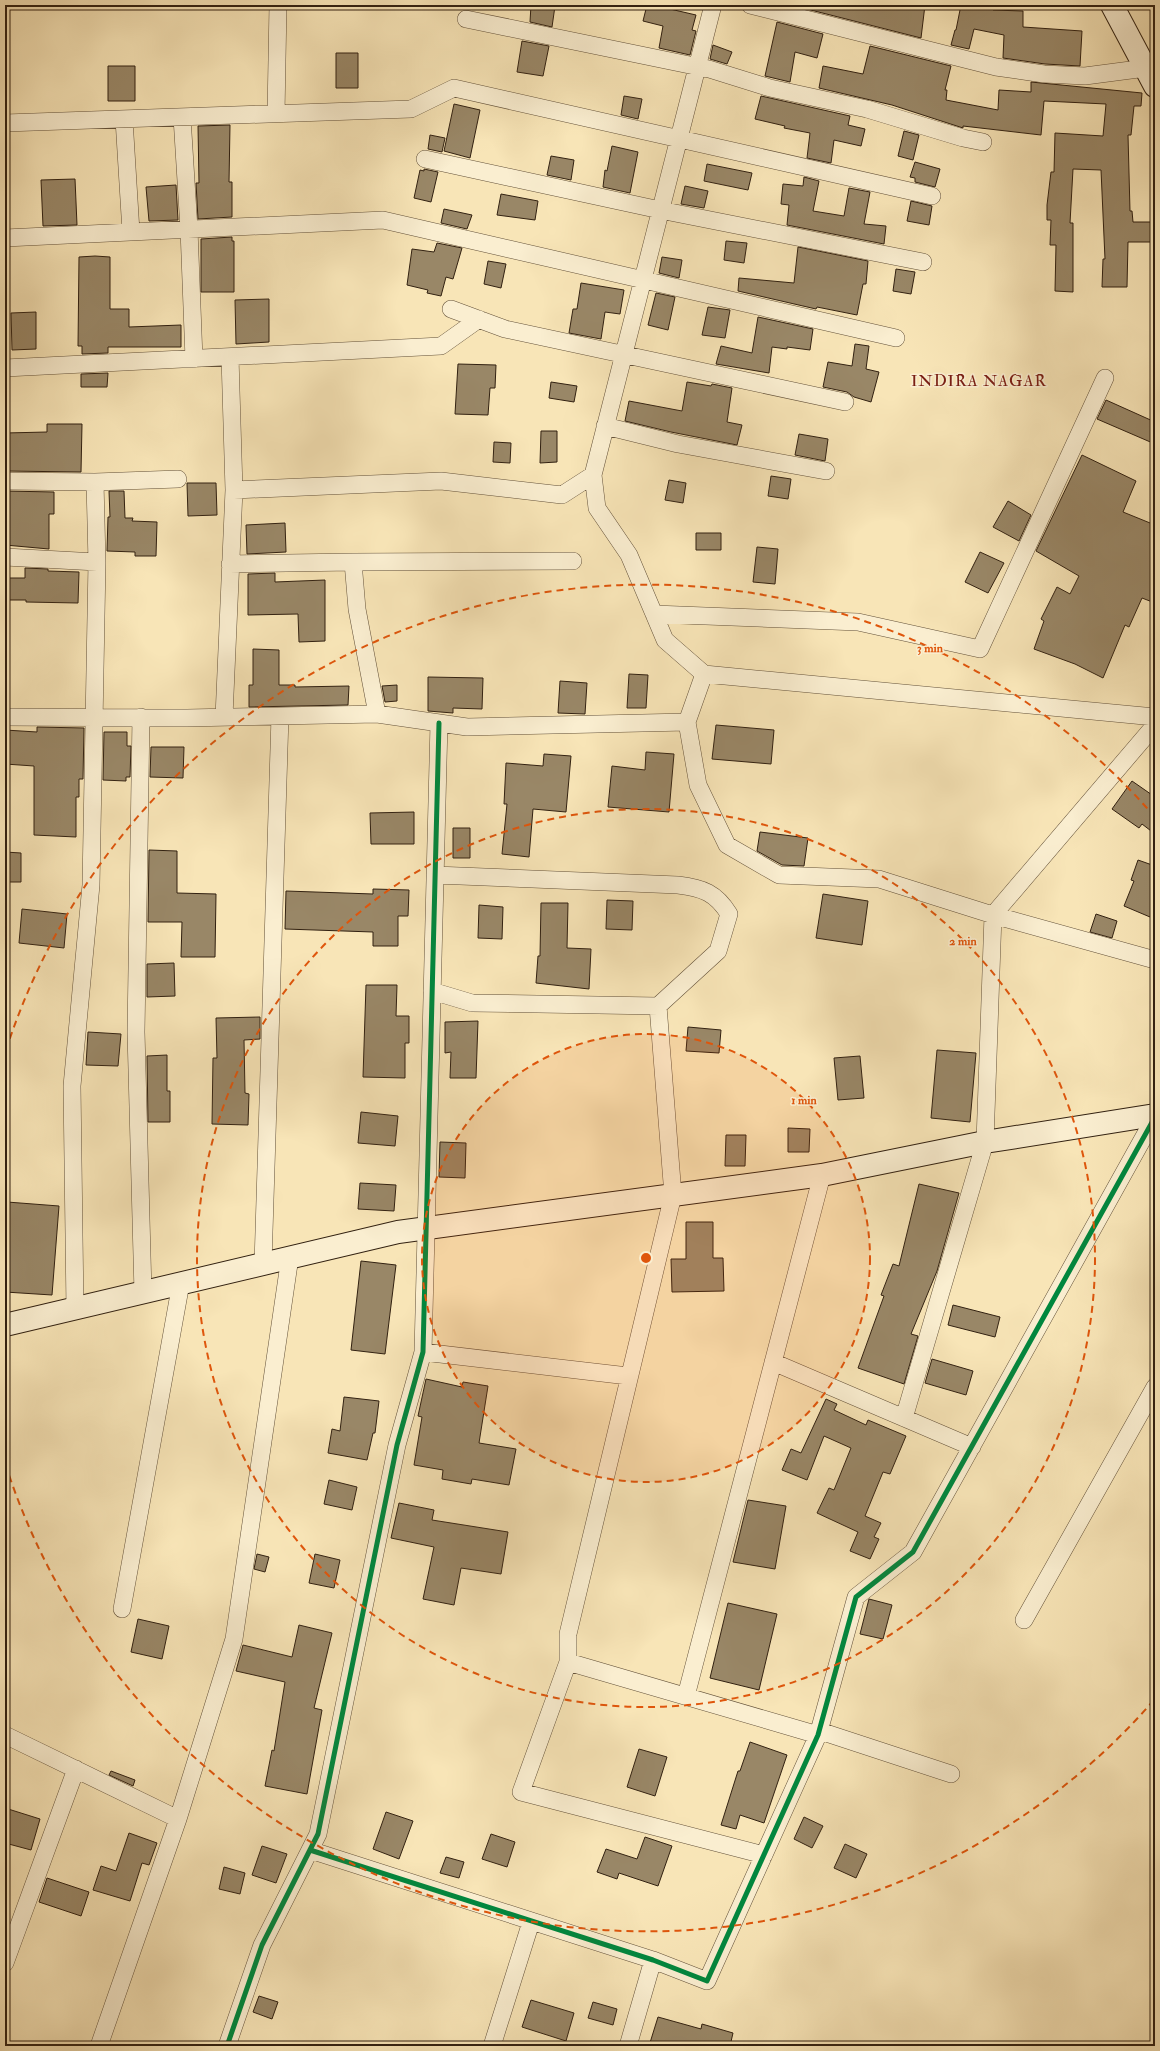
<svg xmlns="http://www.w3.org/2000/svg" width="1160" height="2051" viewBox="0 0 1160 2051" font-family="'IM FELL Double Pica',serif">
<rect width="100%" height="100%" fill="#f8e5b7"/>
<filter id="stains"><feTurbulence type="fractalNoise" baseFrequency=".005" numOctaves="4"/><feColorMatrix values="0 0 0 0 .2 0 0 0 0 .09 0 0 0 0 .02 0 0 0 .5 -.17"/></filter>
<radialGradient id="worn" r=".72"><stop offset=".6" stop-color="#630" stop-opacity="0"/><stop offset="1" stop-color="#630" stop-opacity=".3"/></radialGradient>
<path fill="#998767" stroke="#322111" d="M531 5 555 6 552 27 530 22Z
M647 5H671L670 9 696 15 692 30 696 31 690 55 659 48 663 26 643 21Z
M791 5H925L921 38Z
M961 5H994L993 10 1023 11V27L1082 31 1080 66 1045 64 1003 58 1004 35 974 29 969 49 951 45 955 30H956Z
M777 22 823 34 817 58 795 52 790 82 765 76Z
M522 41 549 46 543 76 517 72Z
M713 45 732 52 727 64 710 59Z
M870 46 951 66 945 90H947L946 100 998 110 999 90 1031 92V82L1142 93 1141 106H1134L1131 135H1128L1130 211H1132L1133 222H1151V242H1128L1127 287H1102L1103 259H1105L1101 170 1073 169 1070 223H1073V292L1055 291 1056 245H1050L1051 220H1047V205L1051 172H1054L1055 133 1103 136 1106 104 1044 101 1041 135 963 126V128L892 105 819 88 823 66 863 74Z
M336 53H358V88H336Z
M108 66H135V101H108Z
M624 96 642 99 638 119 621 115Z
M761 96 850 116 848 125 865 129 861 146 834 140 831 163 807 158 810 133 784 128 785 126 755 119Z
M454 104 480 110 470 158 444 151Z
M230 125 229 182H232V217L198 219 196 183H199L198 126Z
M904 131 919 135 913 160 898 156Z
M430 135 445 138 442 152 428 149Z
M612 146 638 152 630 193 603 187 605 170 607 171Z
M551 156 574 160 571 180 547 175Z
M915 162 940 169 935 187 915 182V178L910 177Z
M707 164 752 173 748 190 704 181Z
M424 169 438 172 431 202 414 198 420 170 424 171Z
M804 177 819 181 813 211 844 216 849 188 870 192 864 224 886 226 884 244 787 225 789 205 781 204 783 184 803 186Z
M75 179 77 225 43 226 41 180Z
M176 185 178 220 149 221 146 187Z
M685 186 708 191 704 208 681 204Z
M501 194 538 201 535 220 497 215Z
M911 201 932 206 929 225 907 221Z
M444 209 472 215 467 229 441 223Z
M232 237V241H234V292H201V239Z
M726 241 747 243 744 263 724 260Z
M437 243 462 248 453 279 446 277 441 296 427 293 428 290 407 285 412 249 434 252Z
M798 247 868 261 866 284H863L857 315 817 307 816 309 738 291 739 278 794 283Z
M95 256 110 257V309H129V327L181 325V347H108V353L82 354V346H78L79 257Z
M662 257 682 260 679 278 659 273Z
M488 261 506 264 501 288 484 284Z
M896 269 915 272 911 294 893 291Z
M581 283 624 290 620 314 605 312 601 339 569 333 573 309H577Z
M656 293 675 297 668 330 648 325Z
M269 299V342L236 344 235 300Z
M708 307 730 310 725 338 702 335Z
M36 312V349L12 350 11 313Z
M758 317 813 329 810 350 787 347V349L772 347 769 373 716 364 721 346 752 353Z
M855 344 869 346 866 369 879 372 871 402 854 397 847 392 823 387 828 362 852 366Z
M458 364 496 365 495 388H490L488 415 455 414Z
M108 373 107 387H81V374Z
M551 382 577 386 574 402 549 398Z
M687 382 711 386 712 384 732 388 727 422 742 425 737 445 671 432 625 421 629 401 682 411Z
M1106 400 1155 422V444L1097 419Z
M47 424H82L81 472 5 471V433L47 432Z
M541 431H557V462L540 463Z
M799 434 828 439 825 461 795 455Z
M494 442 511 443 510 463 493 462Z
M1082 455 1136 481 1123 512 1155 525V603L1142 598 1129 627 1125 625 1103 678 1075 664 1034 649 1044 621 1041 619 1057 587 1070 594 1079 576 1036 551Z
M771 476 791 479 788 499 768 496Z
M669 480 686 483 683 503 665 500Z
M187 483H216L217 515 188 516Z
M5 491 54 492V514H49V549L5 545Z
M109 491H124L125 518H133L132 521 157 522 156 556H135V552L107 551 108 517H110Z
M1008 501 1031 515 1019 541 993 527Z
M285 523 286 552 247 554 246 525Z
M696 533H721V550H696Z
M757 547 778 549 775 584 753 582Z
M980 552 1004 563 988 593 965 582Z
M25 568 48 569V571L79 572 78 603 26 602V600H5V578H25Z
M275 573V582L325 580V641L299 642 298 614 248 615V574Z
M253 649 279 650V685H295V687L349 686 348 705 249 707V685H253Z
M629 674 648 675 646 708H627Z
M428 677 483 678 482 709 453 708V713L428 711Z
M560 681 587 683 585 714 558 713Z
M397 685V701L385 702 382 686Z
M716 725 774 730 771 764 712 759Z
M37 727 84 728 83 779H79V797H76V837L34 835V766L5 764V730L37 732Z
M104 732H127V746H131L130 777H126V781L103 780Z
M151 747H184L183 778 150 777Z
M646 752 674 754 669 812 608 807 612 766 645 770Z
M544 754 571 756 566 812 533 809 529 857 502 854 507 804H504L506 763 543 766Z
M1132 781 1155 797V834L1142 824 1139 828 1112 809Z
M414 812V844H371L370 813Z
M453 828H470V858H453Z
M760 832 808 838 804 866 782 865 757 851Z
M149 850 177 851V893L216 894 215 957H181L182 922H148Z
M5 852 21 853V882H5Z
M1138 860 1155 866V905L1150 917 1124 906 1134 881 1131 880Z
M373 889 409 890 408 916H398V946H373V932L285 929 286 891 373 894Z
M823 894 868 901 862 945 816 938Z
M607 900 633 901 632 930 606 929Z
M541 903H568L567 948 591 949 589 989 536 983 538 956H540Z
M479 905 503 907 502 939 478 938Z
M22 909 67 914 64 948 19 943Z
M1096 914 1117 921 1112 938 1090 932Z
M174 963 175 996 147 997V964Z
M366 985H397L396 1016H409V1043H405V1078L363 1077Z
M260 1017V1039L244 1040 245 1093 249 1094 248 1125 212 1124 213 1058H217L216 1018Z
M478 1021 476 1078H450L451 1052 445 1053V1022Z
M688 1027 721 1030 719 1053 686 1051Z
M88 1032 121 1034 118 1066 86 1065Z
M937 1050 976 1053 970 1122 931 1118Z
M167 1055V1091H170V1122H148L147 1056Z
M860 1056 864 1098 838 1100 834 1058Z
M361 1112 398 1116 395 1146 358 1143Z
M788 1128 810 1129 809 1152H788Z
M726 1135H746L745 1166H725Z
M440 1142 466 1143 465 1178 439 1177Z
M360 1183 396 1185 394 1211 358 1209Z
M919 1184 959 1193 937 1271 911 1334 918 1336 904 1384 858 1368 884 1296 881 1295 893 1264 899 1266Z
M7 1202 59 1206 52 1295 5 1292Z
M686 1222H713V1258H723L724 1291 672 1292 671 1259H686Z
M361 1261 396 1265 385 1354 351 1350Z
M953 1305 1000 1317 995 1337 948 1325Z
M932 1359 973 1371 966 1395 925 1383Z
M426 1379 462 1387 463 1382 488 1386 479 1443 516 1449 509 1485 472 1479 471 1484 442 1479 443 1470 414 1465 422 1417 418 1416Z
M344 1397 379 1401 375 1433H373L367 1460 328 1453 332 1429 340 1431Z
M826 1399 837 1404 834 1410 866 1425 868 1420 906 1436 890 1474 883 1472 865 1516 881 1523 874 1537 879 1539 870 1559 850 1551 858 1532 817 1513 829 1488 834 1490 851 1448 824 1436 807 1480 782 1470 791 1449 801 1453Z
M329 1480 357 1487 352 1510 324 1504Z
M748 1500 786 1506 775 1569 733 1562Z
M399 1503 434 1510 432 1520 508 1532 501 1574 461 1568 454 1605 423 1599 434 1547 391 1538Z
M257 1554 269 1557 265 1572 254 1569Z
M315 1554 340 1560 334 1588 309 1583Z
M869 1599 892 1605 883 1639 860 1634Z
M728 1603 777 1614 759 1690 710 1678Z
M138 1619 169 1626 162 1659 131 1652Z
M299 1625 332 1633 314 1708 322 1710 307 1794 265 1786 272 1750 274 1751 285 1682 236 1671 243 1645 292 1657Z
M750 1742 787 1755 764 1823 740 1815 736 1829 721 1825 738 1771H740Z
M639 1749 667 1757 655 1796 627 1787Z
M111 1771 135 1780 133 1786 109 1775Z
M5 1808 40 1819 31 1850 5 1843Z
M386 1812 413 1821 399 1859 373 1849Z
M804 1817 823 1826 812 1848 794 1839Z
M129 1833 157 1843 149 1865 142 1863 130 1901 93 1890 101 1866 116 1871Z
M491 1834 515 1842 507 1867 482 1859Z
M645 1837 672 1846 658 1886 619 1873 617 1879 597 1872 606 1849 637 1859Z
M845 1844 867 1854 856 1878 834 1868Z
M262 1846 287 1854 276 1883 252 1875Z
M446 1857 464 1862 459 1878 440 1873Z
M224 1867 245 1873 240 1894 219 1889Z
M47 1878 89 1892 81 1916 39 1902Z
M259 1996 278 2002 272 2019 253 2012Z
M531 2000 574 2013 566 2041 522 2027Z
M593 2002 617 2009 613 2025 588 2018Z
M658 2017 701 2029 702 2024 733 2033 730 2046H649Z"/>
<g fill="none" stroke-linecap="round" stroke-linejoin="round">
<defs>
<path id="street" d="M750 5 996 67 1044 74 1085 76 1146 68
M466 19 709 69 770 88 867 109 963 138 983 142
M276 114 278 5
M182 117 189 229 194 359
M124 119 131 232
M5 123 411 109 454 88 932 196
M425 159 660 210 923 262
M5 238 383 220 896 338
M451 309 505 329 845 402
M230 357 234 490
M5 368 441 346 479 319
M605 426 678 444 826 471
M5 481 95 482 178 479
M5 557 97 562
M353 562 573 561
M230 564 353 562 357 609 377 714
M654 614 858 622 980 649 1105 378
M704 674 1155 717
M5 717 187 718 377 714 467 727 687 722 698 785 727 845 779 875 879 879 993 915 1155 960
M141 717 136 1032 143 1293
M224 717 234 490 441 481 562 495 593 475
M687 722 704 674 665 640 629 555 597 508 593 475 713 5
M432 991 472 1003 658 1006 718 951 729 914C716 893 703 888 678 885L435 875
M658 1006 673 1195 568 1634V1662L521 1792 764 1855
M263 1264 280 716
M75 1309 72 1086 91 885 97 562 95 482
M423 1352 628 1376
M773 1362 972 1447
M904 1418 985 1142 993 915 1155 725
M122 1609 181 1283
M1024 1620 1155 1387
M568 1662 818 1735
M686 1696 822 1175
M820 1731 951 1774
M5 1735 178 1819
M310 1850 653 1960 707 1981 818 1735 856 1597 913 1552 1155 1117
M5 1963 76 1769
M99 2046 178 1819 234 1639 290 1257
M227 2046 262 1945 318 1834 397 1445 423 1352 439 723
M492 2046 531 1922
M628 2046 653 1960"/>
<path id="secondary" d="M1112 5 1155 86
M5 1325 398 1232 822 1175 985 1142 1155 1115"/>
</defs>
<use href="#street" stroke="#64523a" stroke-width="18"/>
<use href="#secondary" stroke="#322111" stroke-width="24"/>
<use href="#street" stroke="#faeed0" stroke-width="17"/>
<use href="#secondary" stroke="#faeed0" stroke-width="22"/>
<defs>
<path id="cycleway" d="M310 1850 653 1960 707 1981 818 1735 856 1597 913 1552 1155 1117
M227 2046 262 1945 318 1834 397 1445 423 1352 439 723"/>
</defs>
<use href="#cycleway" stroke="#faeed0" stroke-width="8"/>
<use href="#cycleway" stroke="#00873e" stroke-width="5"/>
</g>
<circle cx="646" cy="1258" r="224" fill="#df560c" fill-opacity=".12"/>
<g fill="none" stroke="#df560c" stroke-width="2" stroke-dasharray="7 5">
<circle cx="646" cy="1258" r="224"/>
<circle cx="646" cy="1258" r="449"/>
<path d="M1154 1700A673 673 0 0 1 6 1466M6 1050A673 673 0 0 1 1154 816"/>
</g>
<g text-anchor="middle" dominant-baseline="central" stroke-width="3" stroke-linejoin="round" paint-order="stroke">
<g font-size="16" letter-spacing="1" fill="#7a1f14" stroke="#faeed0">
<text x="979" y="381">INDIRA NAGAR</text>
</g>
</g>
<circle cx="646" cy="1258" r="6" fill="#df560c" stroke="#faeed0" stroke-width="2"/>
<g font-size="12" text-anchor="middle" font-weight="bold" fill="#df560c" stroke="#faeed0" stroke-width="3" stroke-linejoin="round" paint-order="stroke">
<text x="930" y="652">3 min</text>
<text x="963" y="945">2 min</text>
<text x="804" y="1104">1 min</text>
</g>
<rect width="1160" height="2051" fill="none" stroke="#f8e5b7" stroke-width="20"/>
<rect x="6" y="6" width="1148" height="2039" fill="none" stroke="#322111" stroke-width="2"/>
<rect x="10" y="10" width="1140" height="2031" fill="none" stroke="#322111"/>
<rect width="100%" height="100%" filter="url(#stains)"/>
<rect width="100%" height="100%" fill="url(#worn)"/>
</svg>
